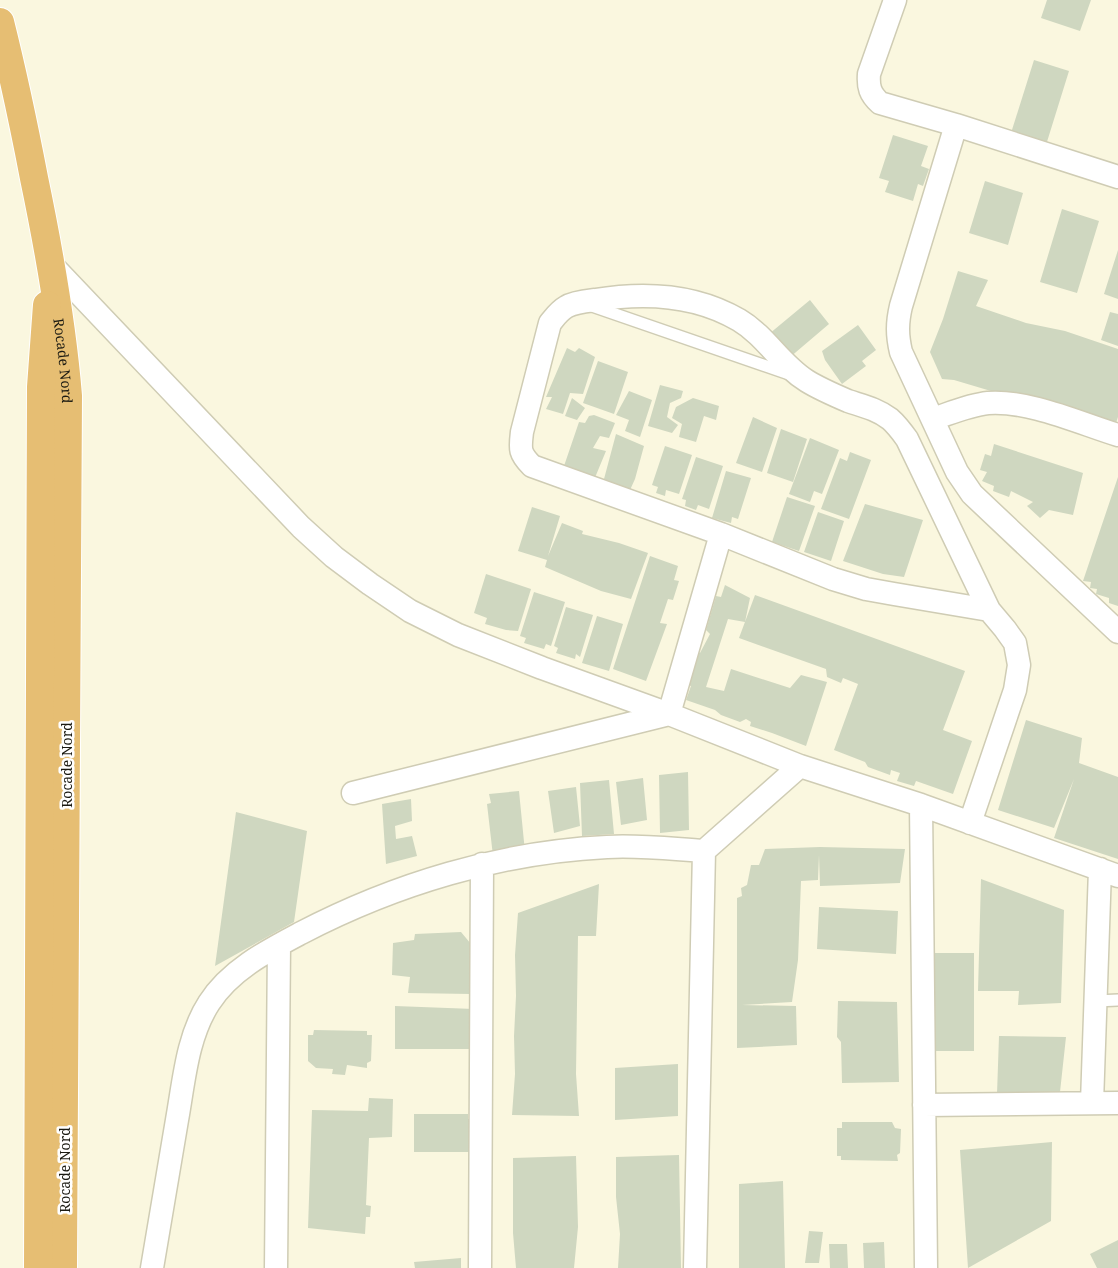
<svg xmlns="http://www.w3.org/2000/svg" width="1118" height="1268" viewBox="0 0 1118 1268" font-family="'Noto Serif',serif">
<rect width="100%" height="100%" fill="#faf7df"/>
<path fill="#cfd7c0" d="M1047 0H1091L1080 31 1041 18Z
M1034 60 1069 71 1046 145 1011 133Z
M893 135 928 146 921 166 929 169 923 186 918 184 913 201 885 192 889 181 879 178Z
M985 181 1023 193 1008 245 969 233Z
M1062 209 1099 221 1077 293 1040 282Z
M1118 250V299L1104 294Z
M958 271 988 280 976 306 1026 323 1065 331 1118 349V417L1114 429 1001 394 954 380 942 379 930 352 943 319Z
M810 300 829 324 789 358 769 334Z
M1110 312 1118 314V346L1101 340Z
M858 325 876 350 862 361 866 366 842 384 825 360 822 351Z
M567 348 575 352 579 348 595 357 583 394 570 393 563 414 546 409 552 397H546Z
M598 361 628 372 614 414 583 403Z
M660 385 683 391 681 398 670 403 667 417 678 425 672 433 648 426Z
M629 391 652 400 640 437 625 431 629 420 616 415Z
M572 398 585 408 577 420 565 416Z
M693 398 719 406 716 420 704 416 696 442 679 437 682 424 672 418 676 407Z
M594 415 615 423 609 438 600 436 593 448 606 451 594 480 564 466 579 422 585 423 589 416Z
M753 417 777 428 762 472 736 463Z
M781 429 807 439 793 482 767 473Z
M616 434 644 446 635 479 630 490 604 479Z
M810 438 839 450 822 494 814 491 810 502 789 494Z
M994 444 1083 473 1073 515 1049 510 1040 518 1027 506 1033 502 1011 491 1009 497 993 491 994 486 982 481 987 472 980 470 985 454 991 456Z
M665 446 692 455 679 494 666 490 665 496 656 493 658 487 652 485Z
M850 452 871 460 849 519 821 509 840 458 847 461Z
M696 457 723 466 709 509 698 505 696 510 685 506 686 500 682 499Z
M726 471 751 478 738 519 732 517 731 523 712 518Z
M1118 477V606L1109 603V598L1096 594 1097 589 1090 588 1091 582 1083 581Z
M787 497 815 506 799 551 772 542Z
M865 504 923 520 904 577 883 574 843 561Z
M532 507 560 516 548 556 562 523 583 531 582 534 619 543 648 553 631 599 601 591 545 567 547 560 518 551Z
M818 512 844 521 831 561 804 552Z
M650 556 678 566 674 580 679 581 673 600 668 599 660 623 667 624 646 681 613 669Z
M486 574 531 589 518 631 506 630 485 624 487 618 474 613Z
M725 585 750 598 745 622 728 619 706 687 724 691 731 669 790 688 801 675 827 682 806 746 772 733 750 726 751 722 746 719 740 722 721 715 715 710 686 700 691 686 684 684 696 651 700 653 710 634 706 630 716 596 721 597Z
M534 592 565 602 551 646 546 644 544 649 524 643 526 638 520 636Z
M755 595 965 671 943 730 972 741 953 794 916 781 914 786 897 781 900 773 891 770 890 775 868 767 865 762 834 750 858 684 843 678 841 683 827 677 826 669 739 638Z
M566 607 593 615 580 657 576 654 575 659 556 653 558 648 554 646Z
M597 616 623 624 609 671 582 663Z
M1026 720 1082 738 1079 763 1118 777V859L1054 838 1074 779 1054 828 998 810Z
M688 772 689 830 660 833 659 775Z
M643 778 647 820 621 825 616 782Z
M609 780 614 834 582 836 580 783Z
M576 787 580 826 554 833 548 791Z
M519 791 525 852 493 856 487 804 491 803 489 794Z
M411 799 412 821 395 826 396 839 412 836 417 856 386 864 382 804Z
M236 812 307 831 294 922 215 966Z
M820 847 905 849 900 883 820 886 819 855 818 880 801 881 798 960 792 1002 742 1005 796 1006 797 1045 737 1048V898L742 896 741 888 747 885 751 865H759L765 849Z
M981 879 1064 910 1061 1003 1018 1005 1019 991H978Z
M599 884 596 936H578L576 1074 579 1116 512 1115 515 1074 514 1036 516 996 515 955 518 913Z
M819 907 898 911 896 954 817 949Z
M461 932 471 944V994L408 993 410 977 392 975 393 943 414 940 415 934Z
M929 953H974V1051H930Z
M838 1001 897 1002 899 1082 842 1083 841 1042 837 1037Z
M395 1006 474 1009V1049H395Z
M314 1030 367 1031V1035H372L371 1061 367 1063V1068L347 1065 345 1075 332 1074 333 1069 316 1068 308 1061V1035H313Z
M999 1036 1066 1037 1060 1092 997 1094Z
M678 1064V1116L615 1120V1068Z
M369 1098 393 1099 392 1137 369 1138 366 1205 371 1206 370 1217H366L365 1234 308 1228 312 1110 368 1111Z
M414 1114H468V1119H475L470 1152H414Z
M842 1122H892L895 1128 901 1129 900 1153 897 1155 898 1161 841 1160V1156H837V1128H842Z
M1052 1142 1051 1221 968 1268 960 1150Z
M679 1155 681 1268H618L620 1234 616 1197V1157Z
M576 1156 578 1227 574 1268H516L513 1233V1158Z
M783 1181 785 1268H739V1184Z
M809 1231 823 1232 819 1263H805Z
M1118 1240V1268H1097L1090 1254Z
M884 1242 885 1268H864L863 1243Z
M829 1244H847L848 1268H830Z
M461 1258V1268H415L414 1262Z"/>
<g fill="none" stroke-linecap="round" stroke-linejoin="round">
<defs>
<path id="service" d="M589 305 789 374
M1096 1001 1118 1000"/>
<path id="minor" d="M895 0 869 74C868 87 870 94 880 103L956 125 1118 177
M956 125 901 306C897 323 897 335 901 352L957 472 972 494 1118 632
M51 264 301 527 334 557 370 584 410 611 458 635 542 668 669 714 800 766 921 805 1118 876
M933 419C951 413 969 405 988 403 1029 400 1079 423 1118 435
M353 793 669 714 721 534
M921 805 926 1268
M970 823 1015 690 1019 665 1015 643 1005 629 989 610 907 439C902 432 897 425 890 419 877 409 863 406 848 401 834 395 820 389 807 381 781 365 766 336 739 320 695 294 644 292 595 300 586 301 574 302 566 307 559 311 555 317 550 323L522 432C520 449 519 453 532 466L721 534 833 579 866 589 894 594 989 610
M1092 1103 1100 869
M924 1105 1118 1103
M152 1268C160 1219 169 1169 177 1120 184 1081 187 1037 209 1003 230 970 267 951 301 933 395 884 501 852 607 847 639 845 672 849 704 851
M276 1268 279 945
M480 1268 482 864
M695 1268 704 851 800 766"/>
<g id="trunk">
<path id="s1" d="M0 22C13 74 24 126 34 178 49 250 62 322 68 396L63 1268"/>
<path d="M38 1268 41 387 47 305"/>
</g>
</defs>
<use href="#service" stroke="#cfccb4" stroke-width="14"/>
<use href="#minor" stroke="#cfccb4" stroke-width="25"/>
<use href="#trunk" stroke="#fff" stroke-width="30"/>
<use href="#service" stroke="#fff" stroke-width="11"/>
<use href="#minor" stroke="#fff" stroke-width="22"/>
<use href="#trunk" stroke="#e6be73" stroke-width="28"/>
</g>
<g text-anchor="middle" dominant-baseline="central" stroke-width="5" stroke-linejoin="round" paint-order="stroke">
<g font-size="14" fill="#1b1a12" stroke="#fff">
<text stroke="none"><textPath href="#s1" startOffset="345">Rocade Nord</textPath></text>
<text transform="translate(66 765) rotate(-90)">Rocade Nord</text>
<text transform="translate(64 1170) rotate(-90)">Rocade Nord</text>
</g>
</g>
</svg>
